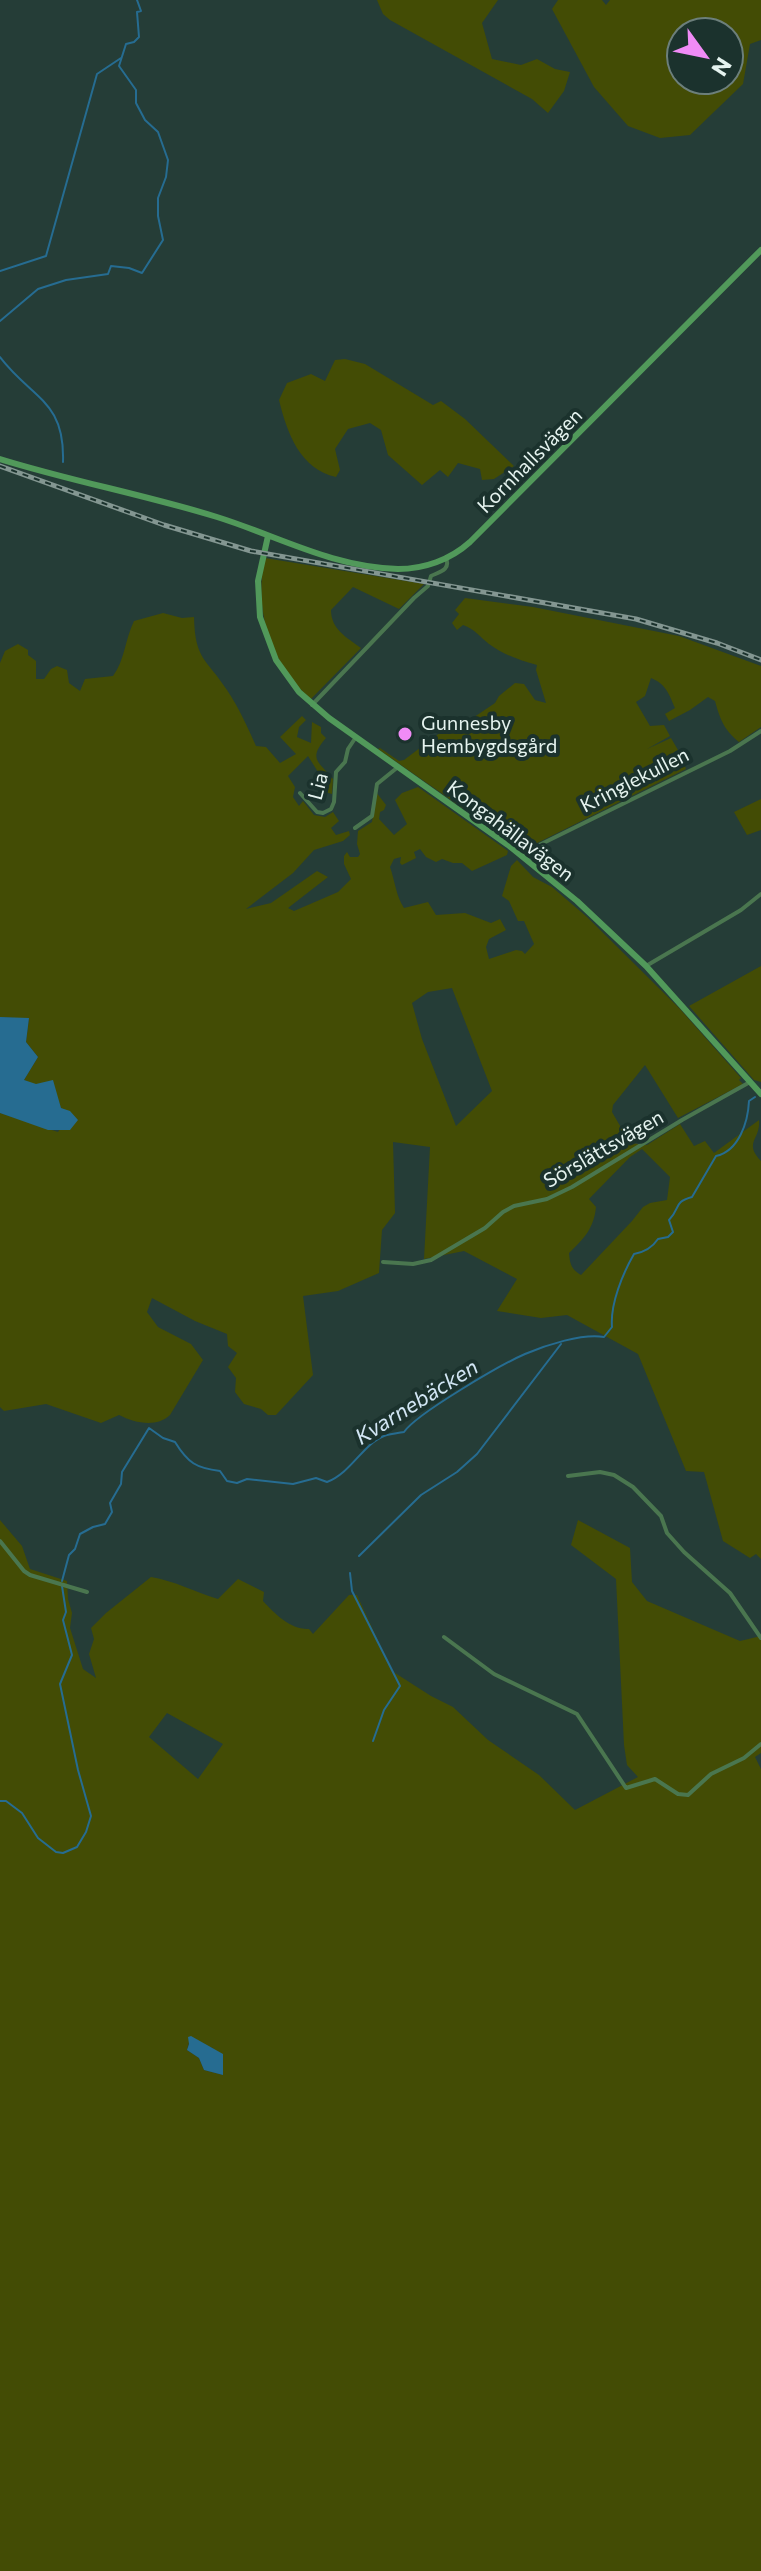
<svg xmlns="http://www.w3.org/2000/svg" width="761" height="2571" viewBox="0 0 761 2571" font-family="Commissioner,sans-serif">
<rect width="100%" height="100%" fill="#253d37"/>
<path fill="#434c05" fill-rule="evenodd" d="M377 0H498L482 23 492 59 521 65 537 59 555 69 570 72 564 91 548 113 532 99 390 20 383 14Z
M558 0H602L606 5 610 0H761V40L750 44 743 84 690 135 660 138 628 126 594 87 552 9ZM729 32V80H681V32Z
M345 359 365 364 433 405 441 401 465 419 514 466 494 479 482 480 480 469 458 463 448 477 440 470 422 485 388 455 381 430 370 423 348 429 335 449 340 470 336 477C300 469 287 433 279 400L287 383 311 374 325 381 335 360Z
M265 558 424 584 399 609 353 587 331 610C331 629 346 637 361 648L311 699C271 664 253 610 265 558Z
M465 598 533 607 679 636 761 666V727L739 742C724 730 720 719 715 701L708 697 690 710 669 721 665 714 675 708C669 694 666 684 651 678L645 696 636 702 650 726 664 725 670 736 647 749 671 738 678 750 655 763 680 753 686 769 521 851 488 824V817L467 811 378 749 380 748 399 761 404 760 445 729 453 726 448 730 452 732 495 703 499 696 515 683 524 684 535 700 546 703 536 670 537 665C519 660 504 655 489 644 480 637 475 629 463 625L457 630 452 623 459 614 455 610Z
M163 613 182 618 194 617C195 660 206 658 227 690 239 708 247 726 256 746L266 747 280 763 296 754 280 737 302 716 306 720 299 727 297 737 311 743 312 722 321 727V733L326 738C308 759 318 761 333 779L332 794 325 792 323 780 308 756 288 776 295 787 293 797 299 806 303 801 314 815 325 817 333 812 339 821 331 828 336 835 349 831 350 835 343 841 314 850 293 873 246 909 271 903 317 871 328 877 288 908 294 911 338 892 351 879 344 864V856L347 852 350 857H358L360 854 357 844 358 831 372 822 376 792 386 805 384 810 380 812 379 819 394 835 407 824 395 800 402 793 418 787 508 851 507 855 472 871 462 863H453L442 859 436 862 426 857 420 849 414 852 416 858 402 865 400 863 401 857 394 859 390 867C395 881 396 896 404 908L428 902 436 915 465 913 491 923 500 919 506 930 489 939 486 947 489 959 516 950 522 951 525 954 534 944 524 921H518L509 901 502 896 511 866 517 860 533 877 552 887 587 917 680 1009 741 1078 739 1080 743 1084 678 1118 645 1065 613 1105 612 1112 630 1143 647 1145 680 1124 694 1146 705 1141 714 1153 759 1120C761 1140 743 1142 761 1161V1559L756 1554 750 1558 723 1541 704 1472 686 1471 638 1354 567 1315 541 1318 497 1311 517 1279 464 1251 424 1259 430 1147 393 1142 395 1213 382 1230 379 1273 338 1291 303 1296 313 1375 276 1415H268L261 1409 244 1404 235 1392 236 1378 228 1367 237 1353 228 1346 227 1334 195 1321 152 1298 147 1312 158 1327 191 1344 203 1360 170 1415C156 1428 135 1423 119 1415L101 1423 46 1404 4 1411 0 1407V1113L58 1132 70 1112 61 1108 56 1094 24 1080 38 1057 26 1042 29 1019 0 1017V663L5 651 18 644 28 650V655L36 661V679H44L51 669 57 666 67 670 69 683 80 691 85 679 113 676C125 660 125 639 134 621ZM452 988 492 1091 456 1126 422 1039 412 1003 428 992ZM642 1149 670 1177 667 1200 650 1203 643 1207 632 1221 581 1275C571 1269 570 1264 569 1253 584 1239 594 1228 596 1207L589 1199 630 1157Z
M761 799V830L747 835 734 812Z
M761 966V1082L754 1080 689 1006Z
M0 1520 22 1546 30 1569 67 1581 68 1599 72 1613 70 1628 83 1669 96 1678 89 1654 94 1639 91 1628 106 1613 151 1577C175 1581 195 1592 218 1599L238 1579 264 1592 263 1601C275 1614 291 1630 309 1629L313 1634 349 1595H357L392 1671 431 1696 453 1707 488 1740 539 1775 575 1810 638 1777 627 1765 624 1745 616 1579 571 1545 578 1520 630 1548 632 1582 647 1601 740 1641 761 1636V1753L755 1757 761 1769V2571H0ZM167 1713 223 1744 198 1779 149 1737ZM189 2042 213 2048 221 2060 223 2075 204 2070 199 2058 187 2050Z"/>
<path fill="#266c91" d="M0 1017 29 1018 26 1042 38 1057 24 1080 36 1084 53 1080 61 1108 70 1111 78 1120 70 1130H48L0 1113Z
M191 2036 223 2054V2075L204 2070 199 2058 187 2050 189 2044 188 2037Z"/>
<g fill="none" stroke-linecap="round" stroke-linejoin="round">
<path stroke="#266c91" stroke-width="2" d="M0 271 46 256 97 74 121 58
M0 321 38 289 66 280 108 274 111 266 129 268 142 273 163 240 158 216V198L166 177 168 160 158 132 145 120 136 103V90L119 66 126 44 134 42 139 37 137 12 141 11 137 0
M0 357C32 399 65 400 63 462
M359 1556 421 1495 457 1472 477 1454 561 1344
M350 1573 352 1591 400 1686 384 1710 373 1741
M62 1581 69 1555 75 1549 80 1534 93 1527 105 1524 112 1512 110 1503 121 1484 122 1472 149 1428 163 1438 175 1442C188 1463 196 1468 220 1471L227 1481 237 1483 247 1479 293 1484 316 1478 327 1482C351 1473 363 1444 384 1436 390 1434 398 1433 404 1432 416 1414 502 1364 525 1354 546 1345 583 1333 604 1337L612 1327C610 1304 623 1273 634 1254 645 1252 652 1248 658 1239L668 1237 673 1232 669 1220C681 1208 673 1202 692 1197L716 1156C739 1151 748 1122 749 1101L755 1097
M0 1801H6L22 1813 38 1838 56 1852 63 1853 77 1847 86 1832 91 1816 78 1770 60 1684 72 1655 63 1620 66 1612 62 1586"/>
<path stroke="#4a764f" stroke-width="4" d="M312 705 414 598 428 586 431 576C439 572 451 570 446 558
M300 793 317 812 323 813 331 809 334 802 336 772 345 762 348 749 356 737
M355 828 372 816 377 784 398 767
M521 854 730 751 761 731
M646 966 741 910 761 894
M383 1262 413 1264 431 1260 485 1228 503 1212 514 1206 547 1199 572 1187 682 1120 750 1082
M568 1476 600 1472 614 1475 633 1487 661 1516 667 1533 684 1552 730 1593 761 1638
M0 1541 24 1571 30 1575 87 1592
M444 1637 494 1674 577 1714 626 1788 655 1779 678 1794 688 1795 711 1774 744 1758 761 1744"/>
<path stroke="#51995a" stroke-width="6" d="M0 459C71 481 146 495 217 517 278 536 331 567 398 569 424 569 450 560 470 542L761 250
M268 536 258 581 260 617 276 660 299 692 329 718 508 845 577 901 646 966 761 1094"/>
<defs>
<path id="rail" d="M0 466 164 525 251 551 636 619 717 643 761 660"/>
</defs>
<use href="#rail" stroke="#839691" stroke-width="5"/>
<use href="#rail" stroke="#1b322d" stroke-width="2" stroke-dasharray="6" stroke-linecap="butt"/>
</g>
<circle fill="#f08bf6" stroke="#1b322d" stroke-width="3" cx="405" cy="734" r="8"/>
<g text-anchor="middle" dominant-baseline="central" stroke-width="8" stroke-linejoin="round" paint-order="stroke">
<g font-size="20" fill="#e5f3ef" stroke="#1b322d">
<text transform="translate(529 460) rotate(-45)">Kornhallsvägen</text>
<text transform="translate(634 779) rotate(-27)">Kringlekullen</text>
<text transform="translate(317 786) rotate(-75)">Lia</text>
<text transform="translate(511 830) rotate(37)">Kongahällavägen</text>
<text transform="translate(603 1148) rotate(-30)">Sörslättsvägen</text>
</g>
<g font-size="20" fill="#e5f3ef" stroke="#1b322d" text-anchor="start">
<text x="421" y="722">Gunnesby<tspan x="421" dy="23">Hembygdsgård</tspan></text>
</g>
<g font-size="22" font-style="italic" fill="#d2e6f4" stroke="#1b322d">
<text transform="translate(416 1401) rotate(-32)">Kvarnebäcken</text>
</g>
</g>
<g transform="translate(705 56) rotate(123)"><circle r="38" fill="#1b322d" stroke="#6c7f7b" stroke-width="2"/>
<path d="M0-6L14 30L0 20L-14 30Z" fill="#f08bf6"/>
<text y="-12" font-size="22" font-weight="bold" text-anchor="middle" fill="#e5f3ef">N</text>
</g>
</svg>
